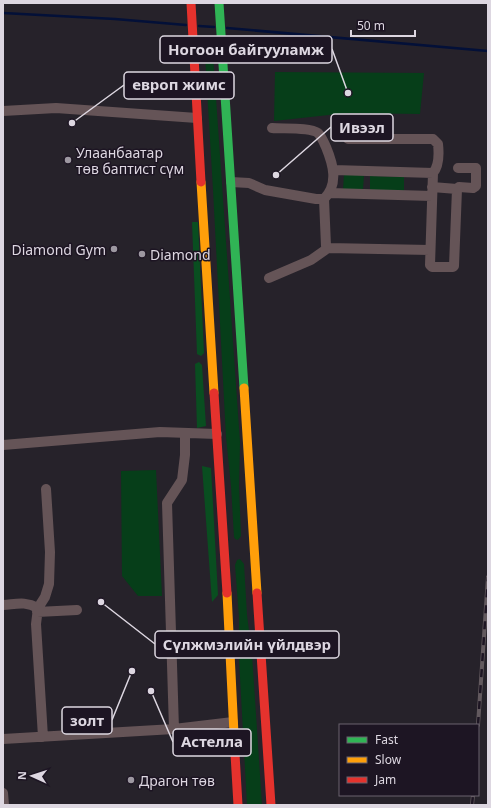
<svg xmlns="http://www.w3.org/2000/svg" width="491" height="808" viewBox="0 0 491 808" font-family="'Noto Sans',sans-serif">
<rect width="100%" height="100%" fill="#26222a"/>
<path fill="#063e19" d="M205 55H213L240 442 239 486 241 536 238 540 235 539 234 537 231 486 226 437 213 190Z
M275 72 424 73 420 114 347 113 274 121Z
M344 174 364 175 363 190H343Z
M370 176 404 177V191L370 190Z
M156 470 162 596H138L122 576 121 471Z
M240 559 244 564 247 615 252 654 262 805H247L239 659V617L235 565 237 560Z"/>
<path fill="#094e20" d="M192 222H198L204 353 201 356 197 354Z
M199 362 202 365 206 426 197 428 195 364Z
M202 466 211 468 218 595 212 602Z"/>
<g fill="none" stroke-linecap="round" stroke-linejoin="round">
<path stroke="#031038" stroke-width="2.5" d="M3 13 115 19 186 25
M199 26 214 27
M227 28 488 51"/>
<path stroke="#655457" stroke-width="10" d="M3 111 56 108 197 118
M348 139H433L438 144C439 153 439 166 433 173
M334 170 433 173 430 265 432 267H453L454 266 457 189 459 187 473 188 476 186V168H458
M231 182 249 183 265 190 316 199H324C339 184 333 164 326 147 324 143 322 137 318 133 310 127 283 129 272 128
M432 187 457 189
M330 193 432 196
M324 199 326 246 328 248 430 250
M269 278 311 260 328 248
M3 445 160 432 217 434
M3 605C17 604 25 601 38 608
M37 612 77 610
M174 729 167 503 182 480 185 455V434
M43 737 36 624 38 608 45 597 49 584 50 552 46 489
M3 739 174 729 233 722
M3 793 4 805"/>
<path stroke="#30b455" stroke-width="9" d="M219 3 244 388"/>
<path stroke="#ff9f0a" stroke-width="9" d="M201 182 214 393
M244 388 257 593
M227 593 235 754"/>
<path stroke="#e5322d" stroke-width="9" d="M191 3 201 182
M214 393 227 593
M257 593 271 805
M235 754 238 805"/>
<defs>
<path id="rail" d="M478 725 488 577
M472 805 473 795"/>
</defs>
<use href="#rail" stroke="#62595e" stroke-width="4"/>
<use href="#rail" stroke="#1d1523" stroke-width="2.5" stroke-dasharray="8" stroke-linecap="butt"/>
</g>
<g fill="#9d98a1" stroke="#1d1523" stroke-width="1.5">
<circle cx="68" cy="160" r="4"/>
<circle cx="114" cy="249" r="4"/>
<circle cx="142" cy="254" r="4"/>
<circle cx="131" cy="780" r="4"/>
</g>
<g text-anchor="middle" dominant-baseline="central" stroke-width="3" stroke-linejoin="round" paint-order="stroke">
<g font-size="14" fill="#ddd7e1" stroke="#1d1523" text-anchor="start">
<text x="76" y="152">Улаанбаатар<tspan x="76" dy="16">төв баптист сүм</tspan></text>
<text x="106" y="249" text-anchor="end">Diamond Gym</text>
<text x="150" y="254">Diamond</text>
<text x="139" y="780">Драгон төв</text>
</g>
</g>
<path fill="none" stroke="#ddd7e1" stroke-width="1.5" d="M348 93L332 49M72 123L124 85M276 175L331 127M101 602L155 644M132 671L112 720M151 691L173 742"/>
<g fill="#ddd7e1" stroke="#1d1523" stroke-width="1.5">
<circle cx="348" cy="93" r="4"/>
<circle cx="72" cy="123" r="4"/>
<circle cx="276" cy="175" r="4"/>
<circle cx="101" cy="602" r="4"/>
<circle cx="132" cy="671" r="4"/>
<circle cx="151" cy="691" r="4"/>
</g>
<g fill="#1d1523" stroke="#ddd7e1" stroke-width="1.5">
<rect x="160" y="36" width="172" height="27" rx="4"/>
<rect x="124" y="72" width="110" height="27" rx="4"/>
<rect x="331" y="114" width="62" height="27" rx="4"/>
<rect x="155" y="631" width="184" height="27" rx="4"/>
<rect x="62" y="707" width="50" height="27" rx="4"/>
<rect x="173" y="729" width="78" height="27" rx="4"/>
</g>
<g font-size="15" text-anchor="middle" font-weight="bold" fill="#ddd7e1">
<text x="246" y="55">Ногоон байгууламж</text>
<text x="179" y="90">европ жимс</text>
<text x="362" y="133">Ивээл</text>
<text x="247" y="650">Сүлжмэлийн үйлдвэр</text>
<text x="87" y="726">золт</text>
<text x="212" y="747">Астелла</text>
</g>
<rect width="491" height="808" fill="none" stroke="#ddd7e1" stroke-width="8"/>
<rect x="339" y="724" width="140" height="72" fill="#1d1523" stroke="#6a636f"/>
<rect x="347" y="737" width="20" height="6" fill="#30b455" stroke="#6a636f"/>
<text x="375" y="744" font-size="12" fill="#ddd7e1">Fast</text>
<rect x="347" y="757" width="20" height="6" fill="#ff9f0a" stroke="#6a636f"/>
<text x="375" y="764" font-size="12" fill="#ddd7e1">Slow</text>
<rect x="347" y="777" width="20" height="6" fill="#e5322d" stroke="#6a636f"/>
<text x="375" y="784" font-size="12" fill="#ddd7e1">Jam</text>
<g transform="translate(32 776) rotate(273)" stroke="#1d1523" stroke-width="3" paint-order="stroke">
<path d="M0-3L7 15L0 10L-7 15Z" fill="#ddd7e1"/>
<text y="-6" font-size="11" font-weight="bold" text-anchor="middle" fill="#ddd7e1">N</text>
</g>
<path d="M351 30v6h64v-6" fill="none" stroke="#ddd7e1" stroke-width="2"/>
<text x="357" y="30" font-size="12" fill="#ddd7e1" stroke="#1d1523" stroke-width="3" paint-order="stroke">50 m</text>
</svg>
